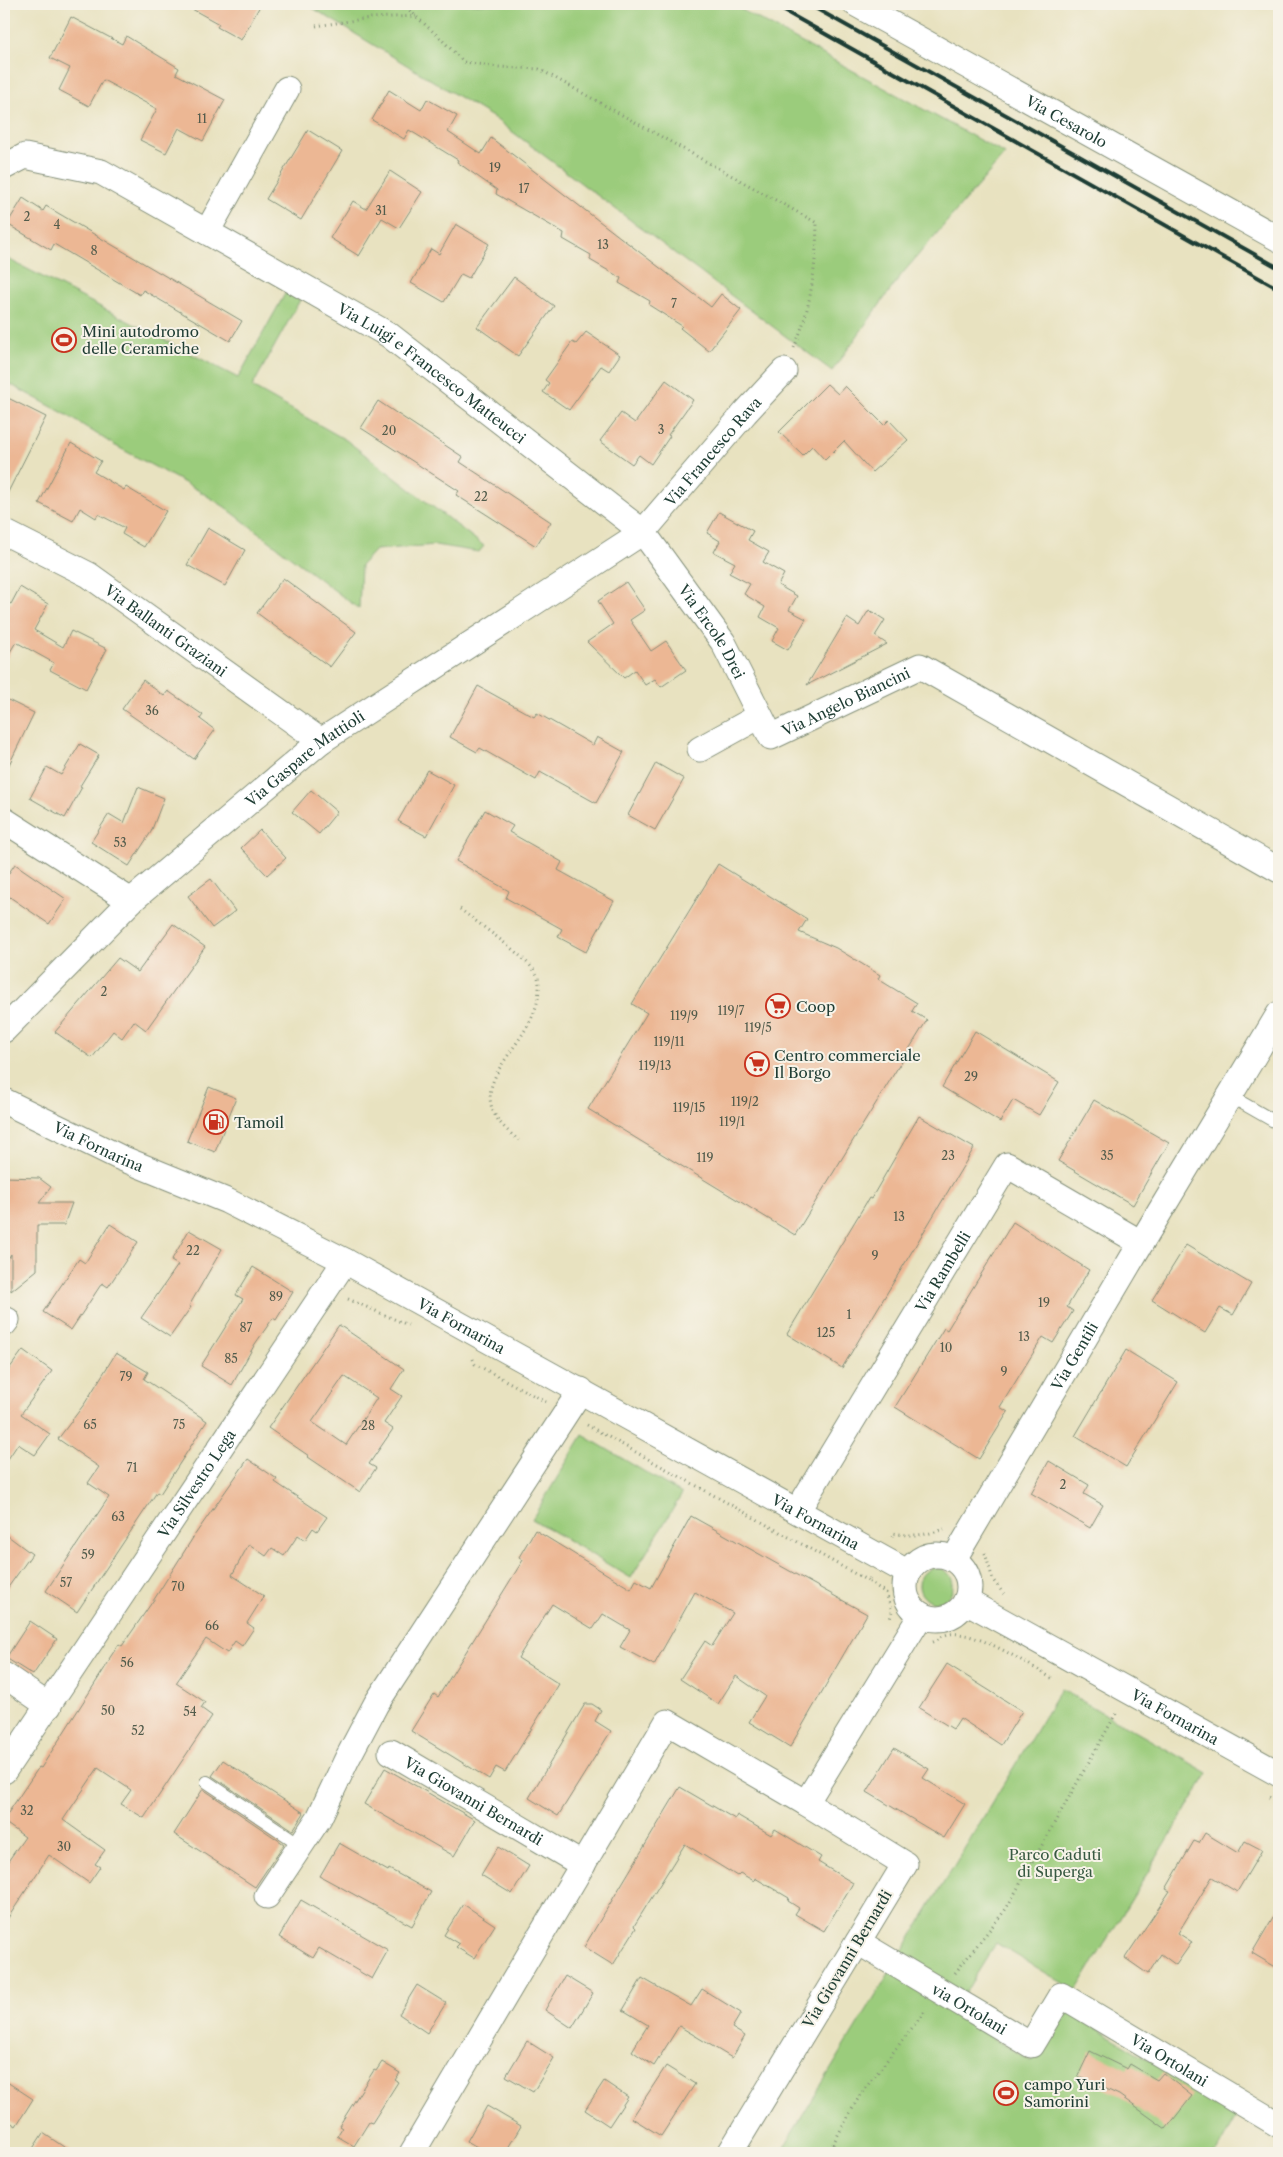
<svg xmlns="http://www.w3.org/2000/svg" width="1283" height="2157" viewBox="0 0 1283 2157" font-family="'Libre Caslon Text',serif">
<rect width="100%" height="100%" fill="#f7f3e8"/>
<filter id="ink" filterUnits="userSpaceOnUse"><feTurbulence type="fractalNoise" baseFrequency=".02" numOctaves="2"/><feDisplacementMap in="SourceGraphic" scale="10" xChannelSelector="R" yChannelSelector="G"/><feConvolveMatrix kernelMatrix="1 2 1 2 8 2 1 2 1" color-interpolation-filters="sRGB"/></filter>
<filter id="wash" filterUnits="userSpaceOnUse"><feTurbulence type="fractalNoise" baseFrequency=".0096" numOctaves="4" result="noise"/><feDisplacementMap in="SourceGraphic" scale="20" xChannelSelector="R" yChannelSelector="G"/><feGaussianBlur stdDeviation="1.12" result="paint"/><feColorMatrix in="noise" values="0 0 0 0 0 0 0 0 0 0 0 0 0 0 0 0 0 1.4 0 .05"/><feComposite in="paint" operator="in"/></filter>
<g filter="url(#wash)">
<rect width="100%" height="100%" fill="#e8e2c0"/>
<path fill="#9bcc7b" stroke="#5d8458" d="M306 4H731L1005 154 902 274 832 371 494 118Z
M4 257 238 378 286 292 300 300 252 387 346 440 484 546 479 552 435 545 375 550 361 565 359 609 225 507 196 489 114 445 67 415 4 381Z
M583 1435 682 1494 631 1578 532 1519Z
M919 1585a17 17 0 1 1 34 0a17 17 0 1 1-34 0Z
M1061 1689 1208 1773 1076 1991 996 1943 952 2014 1031 2061 1061 2017 1065 2013H1071L1238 2113 1216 2153H780Z"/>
<g id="blocks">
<path fill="#ecb794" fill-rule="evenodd" d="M183 4H261L241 40 217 27 219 24Z
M71 17 122 44 126 36 179 68 176 74 225 100 203 141 179 128 166 153 140 140 157 109 103 80 89 106 59 90 70 68 50 58Z
M389 90 421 110 427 99 457 116 448 132 481 154 491 138 711 307 721 294 741 310 709 351 680 328 682 326 649 305 650 301 619 283 621 278 590 260 591 255 563 239 564 233 496 194 497 190 457 162 458 160 409 130 404 139 372 120Z
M308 130 342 151 301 220 266 199Z
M390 171 422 192 399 228 382 218 359 256 330 238 353 201 366 209Z
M23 198 43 211 46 206 242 321 230 341 143 290 140 295 54 244 51 250 7 224Z
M456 224 489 244 469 278 461 274 444 302 411 283 431 249 439 254Z
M514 277 554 306 518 356 477 327Z
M586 332 620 355 609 371 601 366 569 410 543 392 549 383 545 380 572 342 576 344Z
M666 380 693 400 668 435 670 436 651 464 639 455 632 464 600 441 621 413 635 423Z
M827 384 838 394 845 386 884 425 889 420 908 440 872 472 844 441 825 460 812 446 803 455 779 432Z
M4 396 46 417 4 500Z
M378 401 463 457 460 462 551 522 536 546 456 495 459 491 361 428Z
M71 443 101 461 94 472 124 490 126 487 166 511 144 547 122 534 125 528 98 514 96 518 80 508 73 521 39 503Z
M719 512 753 531 748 540 769 552 763 562 784 574 778 585 797 596 789 610 806 619 788 650 772 641 779 628 760 617 765 607 744 594 750 584 729 573 735 563 714 552 720 541 707 533Z
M208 528 245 550 225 586 187 565Z
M283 578 356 632 330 667 257 613Z
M626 582 645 610 630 620 651 651 666 641 686 670 661 687 655 679 645 685 635 670 624 678 587 642 613 624 598 601Z
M20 587 48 604 34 630 63 647 71 631 107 649 86 689 50 670 54 663 16 642 4 662V600L11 604Z
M869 610 885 620 875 636 887 644 807 685 847 618 859 626Z
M143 680 164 696 168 691 203 715 200 719 215 730 194 759 122 709Z
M478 686 534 717 537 713 593 745 597 737 624 752 596 803 540 772 536 780 480 748 477 752 450 737Z
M4 698 34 713 4 775Z
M80 744 99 755 80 786 82 787 65 818 30 798 47 767 61 775Z
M656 763 684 779 655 830 628 815Z
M427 770 454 785 426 836 398 821Z
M138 787 164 798 151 832 129 866 91 842 109 814 124 823Z
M311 790 337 812 319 834 292 812Z
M485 810 513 826 509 832 562 862 558 870 614 901 586 952 558 937 562 929 506 898 509 891 456 861Z
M260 830 286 858 267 875 241 848Z
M15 864 66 899 49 924 4 893V880Z
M718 864 807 919 799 932 836 948 880 975 878 979 917 1003 912 1011 927 1020 795 1235 588 1109 647 1013 632 1004Z
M211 879 235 911 212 928 188 896Z
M173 924 205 947 146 1030 134 1021 122 1038 113 1031 92 1058 55 1032 118 958 138 972Z
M975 1031 1059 1082 1039 1115 1013 1100 1000 1122 942 1087Z
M209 1087 236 1098 215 1152 187 1141Z
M1094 1100 1169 1143 1133 1205 1058 1161Z
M919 1116 974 1148 842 1368 787 1334 869 1198 871 1199Z
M4 1177 39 1178 51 1187 39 1203H72L64 1225H37V1270L11 1291V1254L4 1265Z
M1013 1222 1089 1270 1067 1307 1073 1311 1053 1343 1043 1337 1000 1407 1008 1412 979 1459 895 1407 944 1328 947 1330Z
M110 1224 138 1242 108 1287 102 1283 71 1330 43 1312 79 1259 85 1263Z
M189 1230 222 1249 189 1306 191 1307 170 1337 141 1318 178 1265 171 1261Z
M1186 1245 1251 1284 1233 1315 1220 1308 1205 1333 1152 1300Z
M253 1267 293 1292 276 1320 273 1318 255 1344 232 1385 201 1366 243 1299 236 1295Z
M339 1325 404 1369 391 1389 402 1396 384 1423 393 1429 369 1464 376 1468 360 1492 308 1457 309 1456 268 1428ZM344 1376 377 1398 346 1445 312 1422Z
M23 1350 52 1371 21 1414 50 1434 35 1455 18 1444 4 1465V1376Z
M1126 1350 1178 1382 1126 1467 1075 1436Z
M116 1353 148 1372 144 1379 207 1421 160 1494 157 1492 77 1612 46 1591 109 1497 88 1483 99 1467 58 1439 85 1403Z
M248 1459 277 1479 275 1482 327 1517 317 1531 313 1528 305 1540 298 1535 284 1556 272 1548 266 1556 249 1544 232 1575 264 1596 247 1623 254 1628 242 1646 235 1641 227 1653 206 1639 176 1683 205 1702 201 1708 212 1716 144 1818 121 1804 131 1790 98 1768 63 1820 105 1850 95 1864 100 1867 89 1883 49 1855 4 1924V1867L25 1837 4 1822V1819L39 1767 41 1768 110 1660 109 1659 119 1644 122 1646 155 1598 194 1536Z
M1049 1461 1089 1485 1084 1494 1103 1505 1090 1528 1031 1493Z
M691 1516 867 1614 790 1747 749 1722 765 1696 736 1676 718 1704 680 1679 705 1641 712 1646 733 1613 695 1592 654 1665 620 1647 630 1630 603 1614 593 1629 552 1604 518 1658 559 1684 505 1772 496 1767 489 1779 411 1731 434 1694 438 1697 523 1560 519 1557 535 1530 631 1589 636 1580 651 1588Z
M4 1533 32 1554 4 1593Z
M30 1621 57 1639 33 1675 6 1658Z
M947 1664 1022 1711 1001 1745 960 1718 953 1729 919 1708Z
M585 1704H592L601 1710 595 1721 611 1731 558 1816 529 1798Z
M894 1748 929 1769 923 1778 965 1804 944 1838 867 1792Z
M223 1760 304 1813 293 1830 212 1776Z
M385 1768 475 1820 454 1856 364 1804Z
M680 1787 735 1819 737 1815 771 1835 775 1829 821 1857 818 1862 853 1883 824 1931 795 1914 799 1908 788 1901 789 1898 755 1878 754 1881 740 1873 737 1876 685 1844 634 1926 636 1928 613 1965 584 1947Z
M203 1789 284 1844 255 1887 174 1834Z
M1205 1833 1238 1853 1245 1841 1262 1850 1237 1892 1212 1877 1178 1933 1192 1942 1176 1965 1161 1954 1148 1974 1125 1958 1170 1891 1166 1889 1194 1841 1199 1843Z
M339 1843 388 1871 389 1869 431 1892 412 1926 320 1876Z
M498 1847 529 1866 512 1894 481 1875Z
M301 1900 388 1950 372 1979 319 1948 313 1958 279 1937Z
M463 1904 495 1925 474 1958 456 1947 459 1944 444 1935Z
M1279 1907V1969L1252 1953Z
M565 1976 593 1993 572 2028 545 2010Z
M642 1978 691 2006 702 1989 741 2013 732 2028 745 2036 732 2058 679 2026 654 2066 632 2051 648 2025 623 2010Z
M417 1985 446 2003 427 2033 399 2014Z
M527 2041 554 2058 533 2092 506 2076Z
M1090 2051 1127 2069 1130 2064 1157 2080 1163 2073 1192 2096 1166 2129 1119 2095 1078 2076Z
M382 2062 400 2073 395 2080 398 2082 372 2123 369 2122 354 2146 337 2136 342 2128 339 2126 374 2070 376 2071Z
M666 2066 695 2084 661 2136 632 2118Z
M4 2080 33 2099 16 2126 4 2118Z
M604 2081 628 2097 609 2126 585 2110Z
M487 2106 521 2126 505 2153H487L467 2141Z
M43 2133 73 2153H30Z"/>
</g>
</g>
<g filter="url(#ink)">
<use href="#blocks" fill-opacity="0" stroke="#84907a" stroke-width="1"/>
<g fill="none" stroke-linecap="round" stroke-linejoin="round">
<defs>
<path id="service" d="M1230 1096 1279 1124
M207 1782 301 1845"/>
<g id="minor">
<path id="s1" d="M856 4 1279 239"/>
<path id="s2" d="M4 167 25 156 101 172 389 335 643 532 723 642 771 737 920 666 1279 870"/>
<path d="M207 232 287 89"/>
<path id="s3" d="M4 532 89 575 321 741"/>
<path d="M700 749 760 716"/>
<path d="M4 820 131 901"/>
<path id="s4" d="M4 1030 131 901 321 741 643 532 745 413 784 371"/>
<path id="s5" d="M4 1101 119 1157 227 1201 345 1261 907 1572"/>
<path d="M4 1324 7 1320"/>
<path id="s6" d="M798 1510 1007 1165 1141 1243"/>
<circle cx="937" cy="1587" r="32"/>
<path id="s7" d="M954 1559 1141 1243 1279 1014"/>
<path id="s8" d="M966 1601 1279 1774"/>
<path d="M4 1675 49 1706"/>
<path id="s9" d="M391 1752 583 1865"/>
<path id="s10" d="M4 1771 345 1261"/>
<path d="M806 1803 921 1615"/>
<path d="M267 1896 319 1818 347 1759 376 1704 581 1390"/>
<path id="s11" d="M858 1942 1031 2045 1061 1995 1279 2125"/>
<path d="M412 2153 667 1722 806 1803 905 1864 730 2153"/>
</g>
</defs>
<use href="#service" stroke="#84907a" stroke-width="14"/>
<use href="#minor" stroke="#84907a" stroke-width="27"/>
<path stroke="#84907a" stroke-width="3" stroke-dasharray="1 4" stroke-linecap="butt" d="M402 4 438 36 464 62 498 67 539 69 817 223C816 266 811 311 793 350
M316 26 370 18 416 16
M460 909C476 922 530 959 537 975 540 981 539 992 538 998 529 1053 448 1088 519 1140
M348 1299 408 1325
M473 1359 475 1364 546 1402
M587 1425 868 1581
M892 1537 894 1533C910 1537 929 1535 944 1529
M985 1553 993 1580 1004 1594
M870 1578 868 1581 886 1593 892 1611 890 1619
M933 1642C938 1640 942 1635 949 1634 977 1630 1030 1666 1055 1680
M1269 1797 1279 1803
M955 1973 1006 1909 1117 1712
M828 2153 860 2095 926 2010"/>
<use href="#service" stroke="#fff" stroke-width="12"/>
<use href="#minor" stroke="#fff" stroke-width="25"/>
<path stroke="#1f3d34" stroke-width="4" d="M772 4 1279 289
M808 4 1279 268"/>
</g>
</g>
<defs>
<symbol id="stadium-ring" viewBox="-11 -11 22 22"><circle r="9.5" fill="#f7f3e8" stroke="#c8321e" stroke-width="1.5"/><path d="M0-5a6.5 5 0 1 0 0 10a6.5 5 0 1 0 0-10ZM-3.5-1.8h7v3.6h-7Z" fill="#c8321e"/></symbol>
<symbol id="supermarket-ring" viewBox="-11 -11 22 22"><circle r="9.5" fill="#f7f3e8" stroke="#c8321e" stroke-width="1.5"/><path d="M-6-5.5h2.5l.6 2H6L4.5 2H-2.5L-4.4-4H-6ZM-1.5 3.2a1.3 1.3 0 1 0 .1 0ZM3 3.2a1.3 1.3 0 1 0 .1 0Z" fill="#c8321e"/></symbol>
<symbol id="fuel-ring" viewBox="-11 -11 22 22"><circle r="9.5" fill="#f7f3e8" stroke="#c8321e" stroke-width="1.5"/><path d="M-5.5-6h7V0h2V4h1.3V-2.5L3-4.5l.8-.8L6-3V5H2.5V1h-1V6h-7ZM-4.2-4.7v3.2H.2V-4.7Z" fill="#c8321e"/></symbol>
</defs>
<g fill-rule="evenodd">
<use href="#stadium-ring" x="50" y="326" width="28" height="28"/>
<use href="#supermarket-ring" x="764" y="992" width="28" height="28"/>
<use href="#supermarket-ring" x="743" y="1050" width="28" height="28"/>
<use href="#fuel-ring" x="202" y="1108" width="28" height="28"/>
<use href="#stadium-ring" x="992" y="2079" width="28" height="28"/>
</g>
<g text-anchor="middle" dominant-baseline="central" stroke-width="4" stroke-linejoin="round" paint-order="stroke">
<g font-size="12" fill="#525c4c">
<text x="202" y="118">11</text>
<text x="495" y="167">19</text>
<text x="524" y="188">17</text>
<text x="381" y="210">31</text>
<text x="27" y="216">2</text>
<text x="57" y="224">4</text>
<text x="603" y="244">13</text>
<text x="94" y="250">8</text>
<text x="674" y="303">7</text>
<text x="661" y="429">3</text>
<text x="389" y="430">20</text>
<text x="481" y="496">22</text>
<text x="152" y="710">36</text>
<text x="120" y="842">53</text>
<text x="104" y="991">2</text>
<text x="731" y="1010">119/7</text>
<text x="684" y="1015">119/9</text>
<text x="758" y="1027">119/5</text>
<text x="669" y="1041">119/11</text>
<text x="655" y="1065">119/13</text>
<text x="971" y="1076">29</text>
<text x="745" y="1101">119/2</text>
<text x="689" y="1107">119/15</text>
<text x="732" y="1121">119/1</text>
<text x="948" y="1155">23</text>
<text x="1107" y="1155">35</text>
<text x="705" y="1157">119</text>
<text x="899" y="1216">13</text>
<text x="193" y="1250">22</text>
<text x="875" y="1255">9</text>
<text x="276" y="1296">89</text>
<text x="1044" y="1302">19</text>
<text x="849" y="1314">1</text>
<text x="246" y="1327">87</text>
<text x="826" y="1332">125</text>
<text x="1024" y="1336">13</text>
<text x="946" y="1347">10</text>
<text x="231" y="1358">85</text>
<text x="1004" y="1371">9</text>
<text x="126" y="1376">79</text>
<text x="90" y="1424">65</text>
<text x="179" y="1424">75</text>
<text x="368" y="1425">28</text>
<text x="132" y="1467">71</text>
<text x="1063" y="1484">2</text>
<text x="118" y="1516">63</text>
<text x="88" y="1554">59</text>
<text x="66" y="1582">57</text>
<text x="178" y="1586">70</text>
<text x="212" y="1625">66</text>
<text x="127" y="1662">56</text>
<text x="108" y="1710">50</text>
<text x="190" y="1711">54</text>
<text x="138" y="1730">52</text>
<text x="27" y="1810">32</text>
<text x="64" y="1846">30</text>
</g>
<g font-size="15" fill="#1f3d34" stroke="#f7f3e8">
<text stroke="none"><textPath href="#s1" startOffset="241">Via Cesarolo</textPath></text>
<text stroke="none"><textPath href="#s2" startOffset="489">Via Luigi e Francesco Matteucci</textPath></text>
<text stroke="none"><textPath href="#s4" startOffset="920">Via Francesco Rava</textPath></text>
<text stroke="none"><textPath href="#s3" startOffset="190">Via Ballanti Graziani</textPath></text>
<text stroke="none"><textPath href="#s2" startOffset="875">Via Ercole Drei</textPath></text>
<text stroke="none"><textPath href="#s2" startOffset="1079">Via Angelo Biancini</textPath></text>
<text stroke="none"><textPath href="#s4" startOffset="406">Via Gaspare Mattioli</textPath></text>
<text stroke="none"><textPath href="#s5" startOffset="105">Via Fornarina</textPath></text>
<text stroke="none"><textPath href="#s6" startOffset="279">Via Rambelli</textPath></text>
<text stroke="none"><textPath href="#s5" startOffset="510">Via Fornarina</textPath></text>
<text stroke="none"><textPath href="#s7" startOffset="236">Via Gentili</textPath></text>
<text stroke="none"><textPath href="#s10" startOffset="346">Via Silvestro Lega</textPath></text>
<text stroke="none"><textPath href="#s5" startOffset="915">Via Fornarina</textPath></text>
<text stroke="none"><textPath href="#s8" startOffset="239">Via Fornarina</textPath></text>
<text stroke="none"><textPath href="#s9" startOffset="96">Via Giovanni Bernardi</textPath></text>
<text transform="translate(847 1959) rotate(-59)">Via Giovanni Bernardi</text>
<text stroke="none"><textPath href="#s11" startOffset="130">via Ortolani</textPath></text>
<text stroke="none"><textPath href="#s11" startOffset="386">Via Ortolani</textPath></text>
</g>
<g font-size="15" fill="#1f3d34" stroke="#f7f3e8" text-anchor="start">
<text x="82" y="331">Mini autodromo<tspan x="82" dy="17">delle Ceramiche</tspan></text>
<text x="796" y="1006">Coop</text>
<text x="774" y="1055">Centro commerciale<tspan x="774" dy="17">Il Borgo</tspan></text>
<text x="234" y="1122">Tamoil</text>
<text x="1024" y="2084">campo Yuri<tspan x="1024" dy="17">Samorini</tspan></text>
</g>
<g font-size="15" fill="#385a42" stroke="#f7f3e8">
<text x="1055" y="1854">Parco Caduti<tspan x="1055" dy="17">di Superga</tspan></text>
</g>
</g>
<rect width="1283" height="2157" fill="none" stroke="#f7f3e8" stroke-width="20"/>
</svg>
